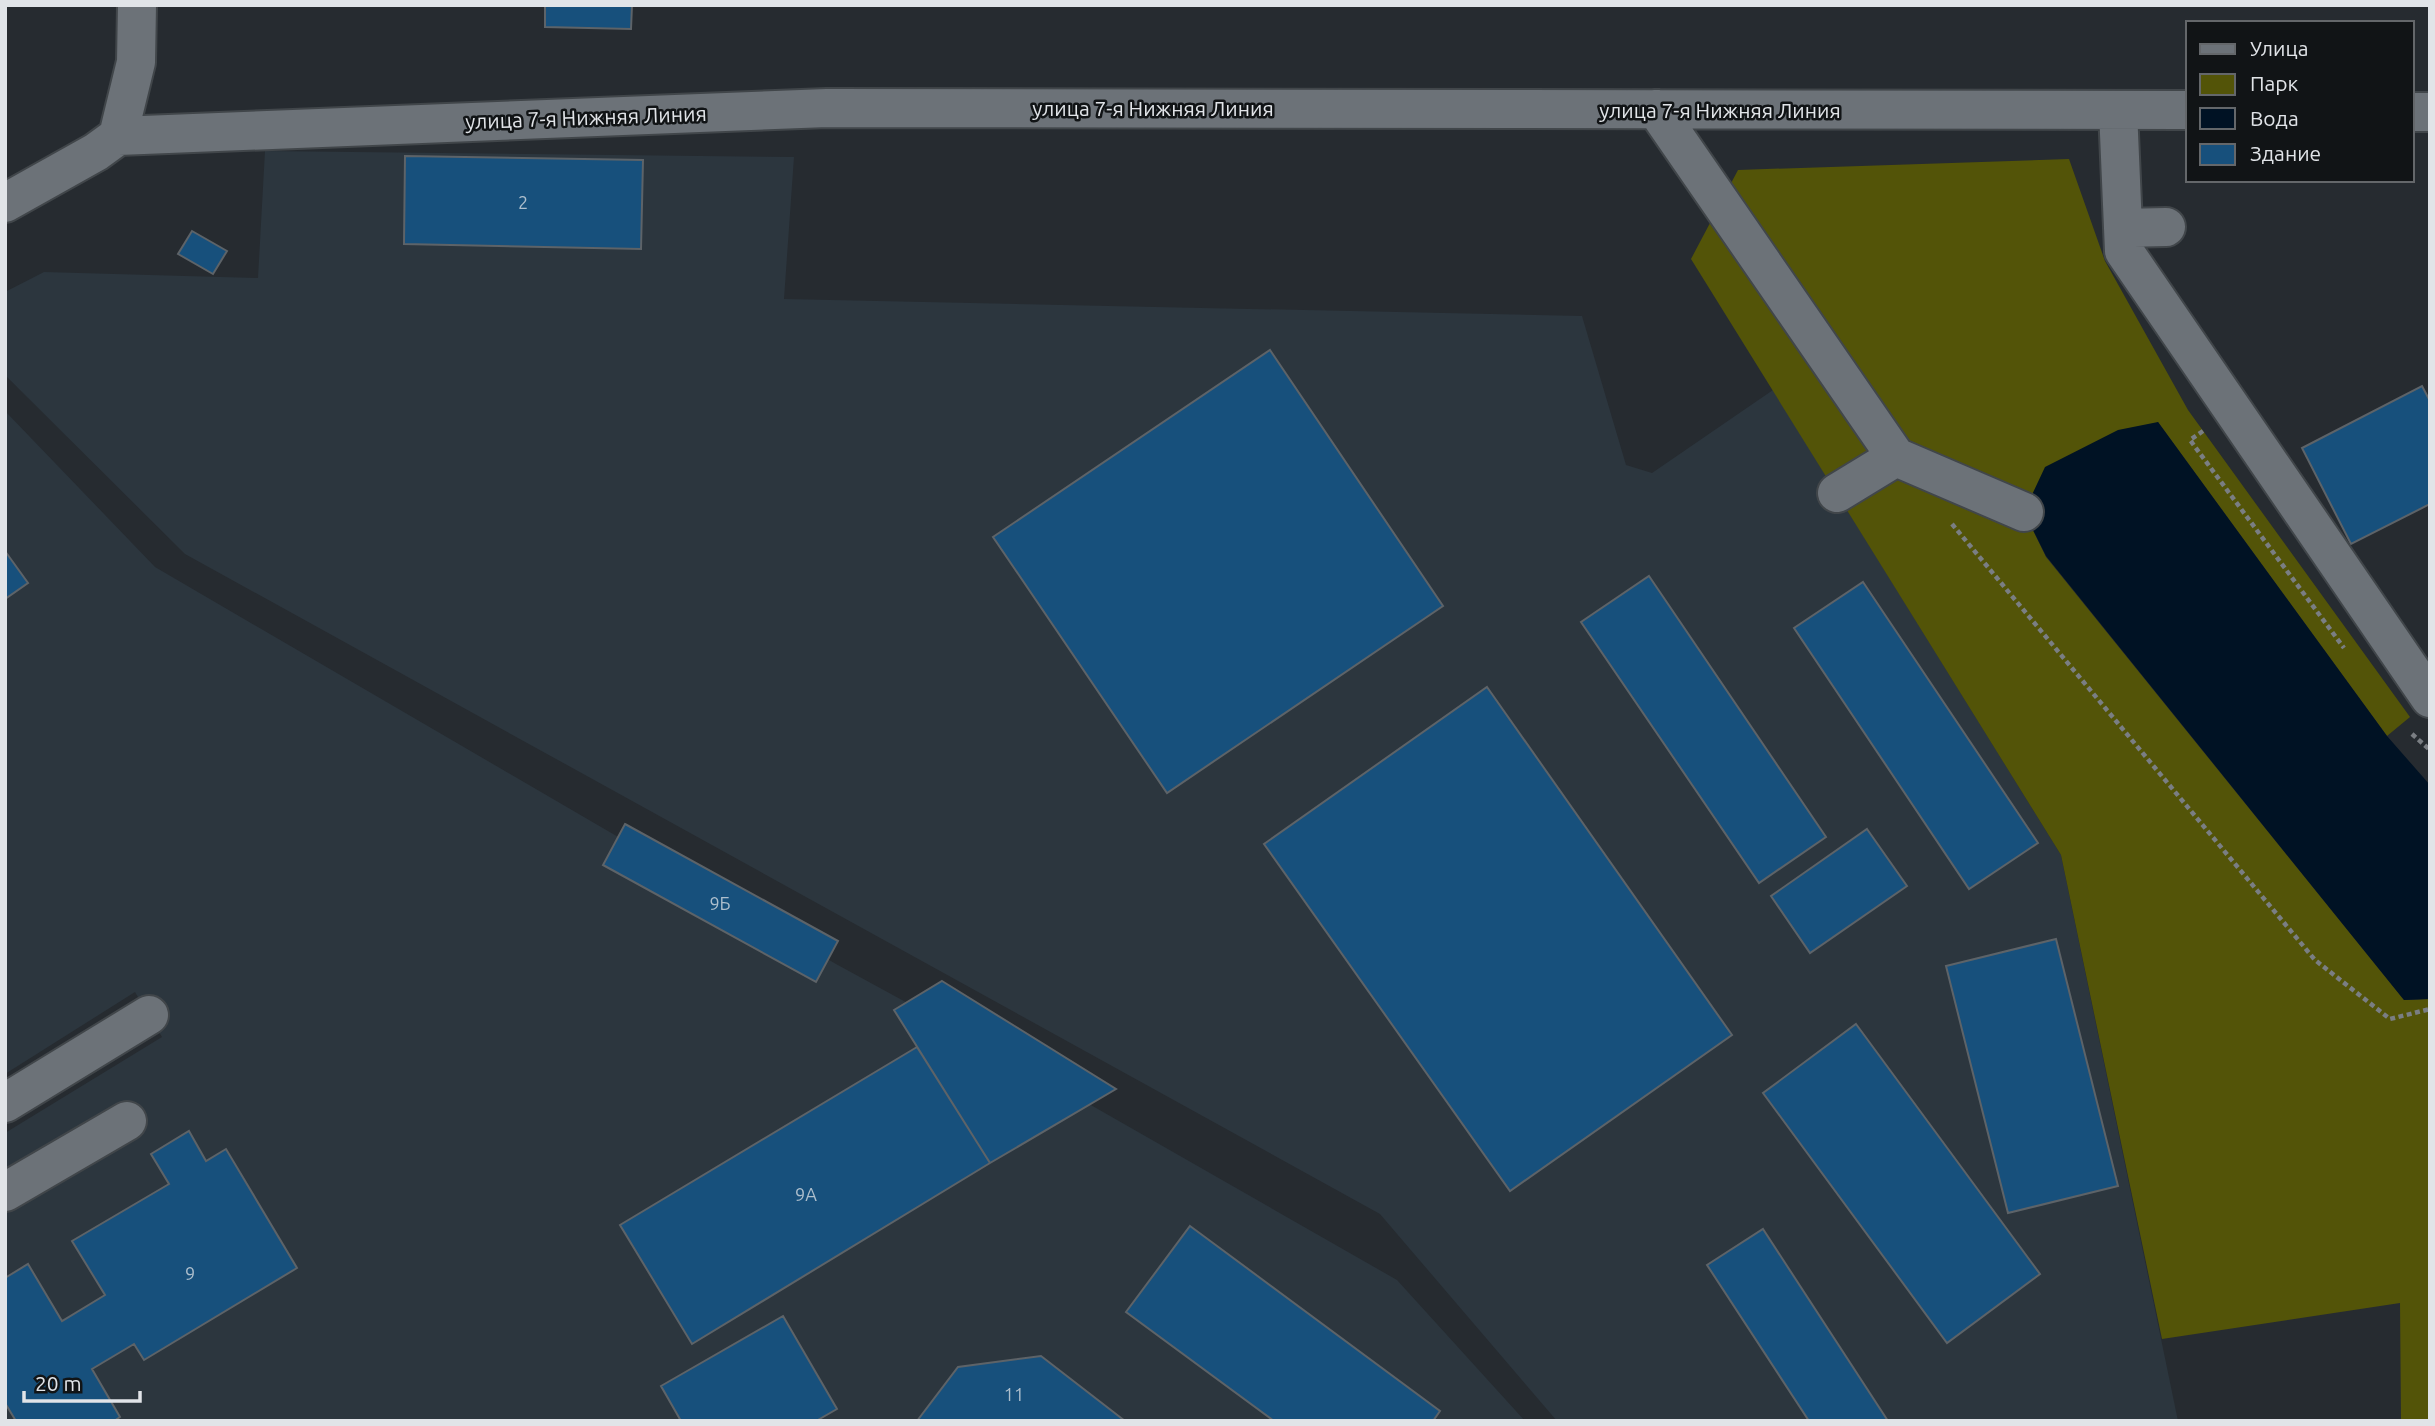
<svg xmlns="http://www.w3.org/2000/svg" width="2435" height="1426" viewBox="0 0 2435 1426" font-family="Ubuntu,sans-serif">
<rect width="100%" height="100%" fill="#262b30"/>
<path fill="#2c363e" d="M265 151 794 157 784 299 1582 316 1626 465 1652 473 1773 390 2061 855 2178 1421H1557L1380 1214 185 554 5 375V292L44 272 258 278Z
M5 411 155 567 836 964 1012 1060 1397 1280 1525 1421H5V1133L162 1037 135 992 5 1074Z"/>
<path fill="#535408" d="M2069 159 2105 261 2188 410 2410 717 2387 736 2158 422 2024 512 2046 557 2404 1000 2430 999V1421H2401L2400 1303 2162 1339 2061 855 1691 259 1738 170Z"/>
<path fill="#001224" d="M2158 422 2387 736 2430 785V999L2404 1000 2046 556 2024 512 2045 467 2118 430Z"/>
<path fill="#17507c" stroke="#5d6368" stroke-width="2" d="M545 5H632L631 29 545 27Z
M405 156 643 160 641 249 404 244Z
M192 231 227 251 213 274 178 254Z
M1270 350 1443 606 1167 793 993 537Z
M2422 386 2430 401V504L2351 544 2302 448Z
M5 551 28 583 5 599Z
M1649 576 1826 837 1759 883 1581 622Z
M1863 582 2038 843 1969 889 1794 628Z
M1487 687 1732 1035 1510 1191 1264 844Z
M625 824 838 941 816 982 603 865Z
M1867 829 1907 886 1810 953 1771 896Z
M2056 939 2118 1186 2008 1213 1946 966Z
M942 981 1116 1089 990 1163 894 1010Z
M1856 1024 2040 1274 1947 1343 1763 1093Z
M917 1047 990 1163 692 1344 620 1225Z
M189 1131 206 1161 226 1149 297 1268 144 1360 134 1344 92 1369 120 1417 114 1421H16L5 1403V1278L28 1264 62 1321 105 1295 72 1241 169 1184 151 1154Z
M1190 1226 1440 1411 1433 1421H1274L1126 1312Z
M1763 1229 1888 1421H1809L1707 1265Z
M783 1316 837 1409 816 1421H681L661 1386Z
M1041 1356 1125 1421H917L958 1367Z"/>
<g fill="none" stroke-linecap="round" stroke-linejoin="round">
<defs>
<path id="minor" d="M1656 109 1896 457 2024 512
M2118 110 2124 251 2430 698
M2412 112H2430
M118 136 827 108 2188 110
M118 136 136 62 137 5
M5 203 96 152 118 136
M2123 228 2166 227
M1837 493 1896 457
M5 1103 149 1015
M5 1192 127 1121"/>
</defs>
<use href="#minor" stroke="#41464a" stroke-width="42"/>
<path stroke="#7a7e83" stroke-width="4.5" stroke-dasharray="5 3.5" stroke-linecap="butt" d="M2203 431 2190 440 2344 648
M1952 524 2315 960 2390 1019 2430 1009
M2412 734 2430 750"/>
<use href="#minor" stroke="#6c7278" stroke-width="38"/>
</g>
<g text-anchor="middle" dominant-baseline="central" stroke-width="5" stroke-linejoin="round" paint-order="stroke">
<g font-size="18" fill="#aebfcd">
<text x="523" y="202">2</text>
<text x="720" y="903">9Б</text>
<text x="806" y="1194">9А</text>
<text x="190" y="1273">9</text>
<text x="1014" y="1394">11</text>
</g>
<g font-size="21" fill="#e1e4e8" stroke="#111416">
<text x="1153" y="108">улица 7-я Нижняя Линия</text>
<text x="1720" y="110">улица 7-я Нижняя Линия</text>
<text transform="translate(586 117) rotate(-2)">улица 7-я Нижняя Линия</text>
</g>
</g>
<rect width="2435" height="1426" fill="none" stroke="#e1e4e8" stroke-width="14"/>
<rect x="2186" y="21" width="228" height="161" fill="#111416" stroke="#64676a" stroke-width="2"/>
<rect x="2200" y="44" width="35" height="10" fill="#6c7278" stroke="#64676a" stroke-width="2"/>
<text x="2250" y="56" font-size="21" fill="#e1e4e8">Улица</text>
<rect x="2200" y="74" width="35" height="21" fill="#535408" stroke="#64676a" stroke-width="2"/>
<text x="2250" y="91" font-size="21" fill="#e1e4e8">Парк</text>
<rect x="2200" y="108" width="35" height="21" fill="#001224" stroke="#64676a" stroke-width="2"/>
<text x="2250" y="126" font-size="21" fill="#e1e4e8">Вода</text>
<rect x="2200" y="144" width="35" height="21" fill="#17507c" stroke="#64676a" stroke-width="2"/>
<text x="2250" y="161" font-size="21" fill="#e1e4e8">Здание</text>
<path d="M24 1391v10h116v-10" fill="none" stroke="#e1e4e8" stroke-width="3.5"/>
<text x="35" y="1391" font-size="21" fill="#e1e4e8" stroke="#111416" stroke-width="5" paint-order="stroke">20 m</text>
</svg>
